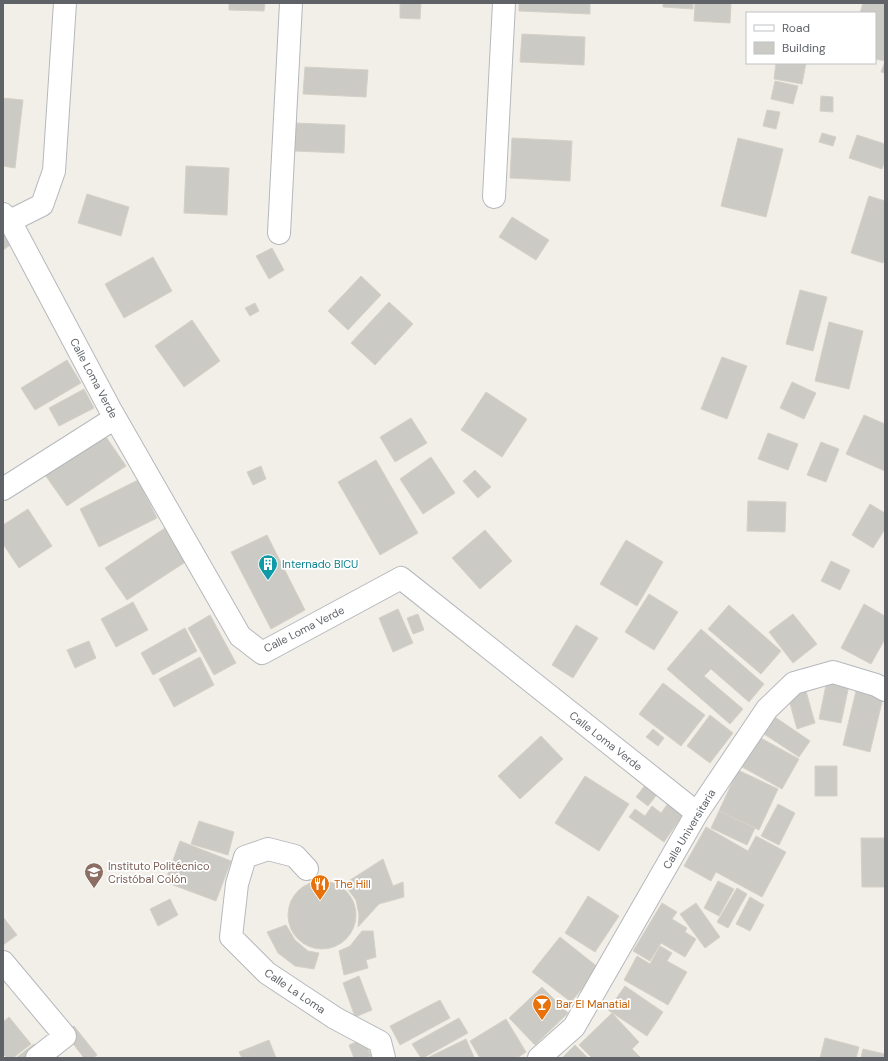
<svg xmlns="http://www.w3.org/2000/svg" width="888" height="1061" viewBox="0 0 888 1061" font-family="'DM Sans',sans-serif">
<rect width="100%" height="100%" fill="#f1efe8"/>
<path fill="#cccac5" stroke="#d6d1c6" d="M229 3H265L264 11 229 10Z
M400 3H421L420 19 400 18Z
M519 3H590V14L519 11Z
M663 3H693V9L663 7Z
M695 3H731L730 23 694 21Z
M863 3H885V73L881 72 885 61 875 59V13H860Z
M522 34 585 37 584 65 520 62Z
M776 63H806L802 84 774 79Z
M305 67 368 70 366 97 303 94Z
M775 81 798 86 793 104 771 99Z
M821 96 833 97V112L820 111Z
M3 98 23 100 15 168 3 166Z
M767 110 780 112 776 129 763 126Z
M295 123 345 125 344 153 294 151Z
M822 133 836 137 833 146 819 142Z
M857 135 885 144V161L882 169 849 158Z
M512 138 572 141 570 181 510 178Z
M738 138 783 149 766 217 721 206Z
M186 166 229 168 227 215 184 213Z
M87 194 129 207 121 236 78 223Z
M869 196 885 201V257L883 263 851 253Z
M512 217 549 240 536 260 499 237Z
M3 229 13 243 3 250Z
M272 248 284 270 269 279 256 256Z
M153 257 172 291 124 318 105 284Z
M361 276 381 295 348 330 328 311Z
M800 290 827 297 813 351 786 344Z
M389 302 413 324 375 365 351 343Z
M255 303 259 311 250 316 245 308Z
M192 320 220 361 184 387 155 346Z
M829 322 863 331 849 389 815 381Z
M722 357 747 366 727 419 701 409Z
M67 360 81 383 35 410 21 388Z
M792 382 816 393 804 419 780 408Z
M84 389 94 408 59 426 49 408Z
M486 392 527 419 502 457 461 430Z
M864 415 885 424V471L846 454Z
M411 418 427 443 395 462 380 437Z
M102 431 126 466 67 506 43 472Z
M768 433 798 444 788 470 758 459Z
M821 442 839 449 826 482 807 475Z
M431 457 455 493 423 514 400 479Z
M376 460 418 533 380 555 338 482Z
M261 466 266 479 253 485 247 472Z
M475 470 491 487 478 498 463 481Z
M138 480 157 518 99 547 80 509Z
M748 501 786 502 785 532 747 531Z
M870 504 885 513V529L873 548 852 535Z
M28 509 52 546 19 568 3 544V525Z
M165 528 187 561 127 600 105 568Z
M485 530 512 561 480 589 452 558Z
M267 535 305 610 271 629 231 552Z
M626 540 663 562 637 606 600 584Z
M831 561 850 570 840 590 821 581Z
M649 594 678 612 654 650 625 632Z
M133 602 148 630 116 647 101 619Z
M864 604 885 616V639L871 664 841 648Z
M729 605 781 651 761 674 708 629Z
M398 609 413 643 393 652 379 618Z
M418 614 424 630 413 634 407 618Z
M793 614 817 644 793 663 769 632Z
M210 615 236 663 214 675 188 628Z
M576 625 598 638 573 678 552 665Z
M185 628 197 651 153 675 141 653Z
M701 629 764 684 749 702 711 669 704 676 743 709 730 724 667 669Z
M89 641 96 658 75 668 67 650Z
M200 657 214 685 174 707 159 679Z
M827 680 849 685 841 723 819 719Z
M663 683 705 715 681 746 639 714Z
M806 691 815 723 797 729 788 696Z
M856 691 883 698 870 752 843 745Z
M710 715 733 733 710 763 687 746Z
M772 715 810 741 799 757 761 732Z
M653 729 664 738 658 746 646 737Z
M541 736 563 759 520 799 498 776Z
M759 737 799 759 782 789 742 767Z
M815 766H837V796H815Z
M738 770 778 789 759 830 719 811Z
M585 776 629 804 599 851 555 823Z
M646 784 658 793 648 806 636 797Z
M669 802 684 813 664 842 629 817 635 809 645 816 652 806 661 813Z
M778 804 795 813 779 845 761 836Z
M719 811 755 828 747 845 711 828Z
M199 821 234 832 228 855 191 844Z
M706 827 748 851 756 836 786 852 762 897 716 872 711 881 684 866Z
M861 838H885V887H862Z
M180 841 231 861 216 901 165 882Z
M383 859 393 886 403 882 404 897 379 904 358 927 359 915 356 900 344 884Z
M288 915a34 34 0 1 1 68 0a34 34 0 1 1-68 0Z
M718 881 734 889 719 916 704 908Z
M737 888 747 894 728 928 717 922Z
M588 896 619 916 595 952 565 933Z
M750 897 764 905 750 931 736 924Z
M170 899 178 915 158 926 150 909Z
M662 903 677 912 672 919 687 928 685 932 696 939 685 957 661 943 650 961 633 951Z
M696 903 720 937 705 948 680 914Z
M3 917 17 935 3 945Z
M286 925 295 940 308 951 319 953 314 969 295 966 278 953 267 932Z
M362 931H373L376 957 366 960 368 968 344 975 339 951 350 946Z
M560 937 599 968 571 1002 532 972Z
M660 946 672 953 667 961 687 972 668 1005 624 980 637 956 650 964Z
M359 976 372 1010 355 1017 343 983Z
M625 986 663 1012 647 1036 608 1010Z
M542 987 568 1013 535 1045 509 1018Z
M440 1000 450 1018 400 1045 390 1026Z
M612 1013 639 1042 632 1049 641 1058H592L579 1045Z
M9 1017 31 1044 13 1058H7L3 1054V1022Z
M459 1018 468 1033 423 1058H421L412 1044Z
M506 1019 526 1052 517 1058H480L470 1041Z
M74 1026 97 1055 93 1058H84L65 1033Z
M825 1038 859 1047 856 1058H820Z
M364 1039 371 1056 366 1058H354L349 1045Z
M466 1039 474 1057 471 1058H427Z
M269 1040 276 1058H242L239 1052Z
M34 1044 37 1048 25 1058H16Z
M575 1045 588 1058H562Z
M863 1049 885 1054V1058H861Z"/>
<g fill="none" stroke-linecap="round" stroke-linejoin="round">
<defs>
<path id="minor" d="M494 197 504 3
M3 214 10 221 110 409 240 636 262 653 401 578 697 813
M10 221 42 205 54 171 65 3
M279 233 291 3
M3 489 115 418
M307 869 295 856 268 849 245 857 237 884 231 937 267 973 335 1018 380 1042 384 1058
M3 962 65 1036 37 1058
M539 1058 574 1027 697 813 767 709 794 683 833 672 876 685 885 690"/>
</defs>
<use href="#minor" stroke="#b5b8bc" stroke-width="24"/>
<use href="#minor" stroke="#fff" stroke-width="22"/>
</g>
<defs>
<symbol id="building-pin" viewBox="-11 -11 22 30"><path d="M0 17L-7.5 6A9.5 9.5 0 1 1 7.5 6Z" fill="#0f9aa8" stroke="#fff"/><path d="M-4-6H4V6H1V3H-1V6H-4ZM-2.5-4.3h1.7v1.8h-1.7ZM.8-4.3h1.7v1.8H.8ZM-2.5-1h1.7V.8h-1.7ZM.8-1h1.7V.8H.8Z" fill="#fff"/></symbol>
<symbol id="university-pin" viewBox="-11 -11 22 30"><path d="M0 17L-7.5 6A9.5 9.5 0 1 1 7.5 6Z" fill="#8d6e63" stroke="#fff"/><path d="M0-5L7-2L0 1L-7-2ZM-4 1L0 2.5L4 1V4Q0 6-4 4Z" fill="#fff"/></symbol>
<symbol id="restaurant-pin" viewBox="-11 -11 22 30"><path d="M0 17L-7.5 6A9.5 9.5 0 1 1 7.5 6Z" fill="#e8710a" stroke="#fff"/><path d="M-5-6h1v4h1v-4h1v4h1v-4h1v5L-1.5 .5V6h-2V.5L-5-1ZM5-6V6H3V1.5H1.5Q1.5-4 5-6Z" fill="#fff"/></symbol>
<symbol id="bar-pin" viewBox="-11 -11 22 30"><path d="M0 17L-7.5 6A9.5 9.5 0 1 1 7.5 6Z" fill="#e8710a" stroke="#fff"/><path d="M-6-5H6L.8 .8V4.5H3.5V6h-7V4.5H-.8V.8Z" fill="#fff"/></symbol>
</defs>
<g fill-rule="evenodd">
<use href="#building-pin" x="257" y="553" width="22" height="30"/>
<use href="#university-pin" x="83" y="861" width="22" height="30"/>
<use href="#restaurant-pin" x="309" y="873" width="22" height="30"/>
<use href="#bar-pin" x="531" y="993" width="22" height="30"/>
</g>
<g text-anchor="middle" dominant-baseline="central" stroke-width="3.5" stroke-linejoin="round" paint-order="stroke">
<g font-size="11" fill="#5f6368" stroke="#fff">
<text transform="translate(94 378) rotate(62)">Calle Loma Verde</text>
<text transform="translate(304 629) rotate(-27)">Calle Loma Verde</text>
<text transform="translate(606 741) rotate(38)">Calle Loma Verde</text>
<text transform="translate(689 829) rotate(-59)">Calle Universitaria</text>
<text transform="translate(295 991) rotate(34)">Calle La Loma</text>
</g>
<g font-size="11" fill="#0d838f" stroke="#fff" text-anchor="start">
<text x="282" y="564">Internado BICU</text>
</g>
<g font-size="11" fill="#785e54" stroke="#fff" text-anchor="start">
<text x="108" y="866">Instituto Politécnico<tspan x="108" dy="13">Cristóbal Colón</tspan></text>
</g>
<g font-size="11" fill="#c56008" stroke="#fff" text-anchor="start">
<text x="334" y="884">The Hill</text>
<text x="556" y="1004">Bar El Manatial</text>
</g>
</g>
<rect width="888" height="1061" fill="none" stroke="#5f6368" stroke-width="8"/>
<rect x="746" y="12" width="130" height="52" fill="#ffffff" stroke="#bfc1c3"/>
<rect x="754" y="25" width="20" height="6" fill="#ffffff" stroke="#bfc1c3"/>
<text x="782" y="32" font-size="12" fill="#5f6368">Road</text>
<rect x="754" y="42" width="20" height="12" fill="#cccac5" stroke="#bfc1c3"/>
<text x="782" y="52" font-size="12" fill="#5f6368">Building</text>
</svg>
